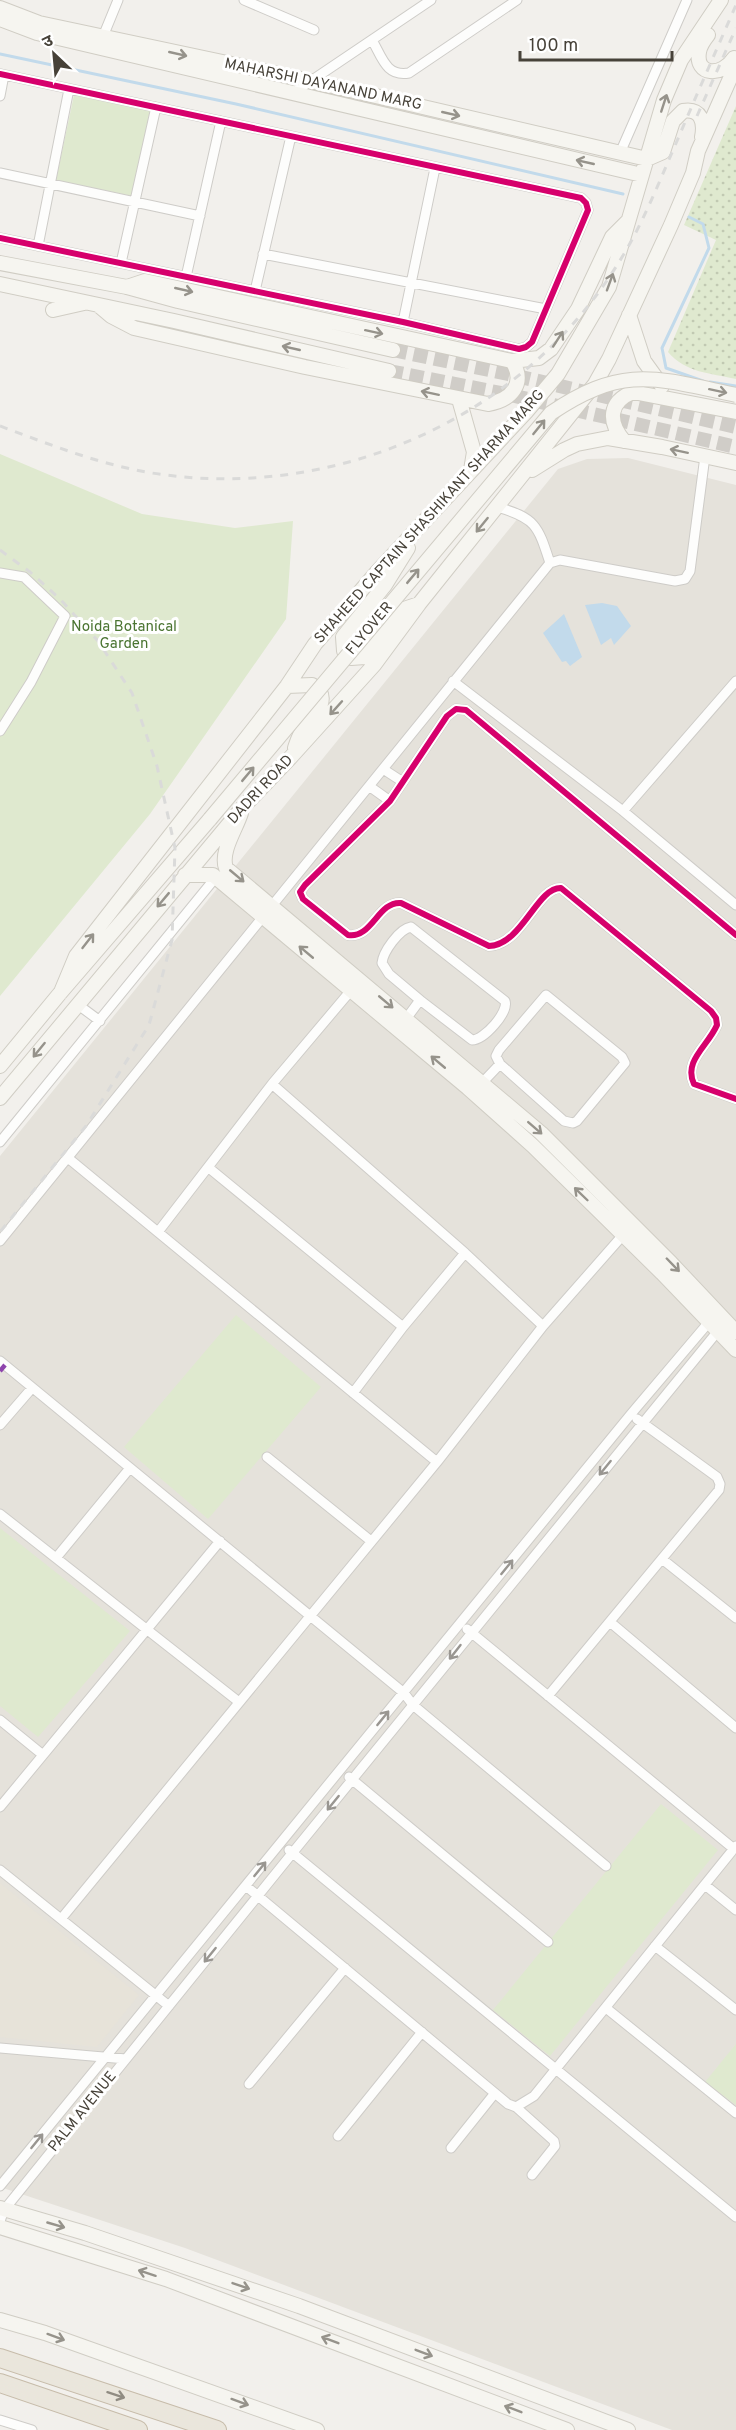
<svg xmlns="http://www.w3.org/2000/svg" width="736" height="2430" viewBox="0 0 736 2430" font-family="Overpass,'Noto Sans Devanagari',sans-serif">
<defs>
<pattern id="grass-dots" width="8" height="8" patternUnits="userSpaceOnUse" patternTransform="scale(1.5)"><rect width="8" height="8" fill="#dfe9cf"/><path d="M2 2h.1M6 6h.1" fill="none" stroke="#c1c9b2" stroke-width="1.8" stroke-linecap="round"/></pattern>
</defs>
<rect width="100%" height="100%" fill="#f2f0ec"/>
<path fill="#e5e2db" d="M628 458 736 485V2430H672L185 2248 0 2187V1156L558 469 587 459Z"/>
<path fill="#e7e3d9" d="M0 1883 139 1995 97 2047 0 2037Z"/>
<path fill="url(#grass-dots)" d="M736 106V379C710 373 686 373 668 352L716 240 684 225Z"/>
<path fill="#dfe9cf" d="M74 95 150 111 132 196 56 180Z
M0 454 142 514 235 528 293 521 286 619 150 814 0 996Z
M236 1315 321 1387 208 1519 124 1447Z
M0 1528 130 1631 38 1737 0 1706Z
M661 1804 718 1850 550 2056 493 2010Z
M736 2044V2105L705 2082Z"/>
<path fill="#c2daeb" d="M602 603 617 606 631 626 614 645 611 638 601 645 585 605Z
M564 614 582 657 570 666 566 661 562 662 543 633Z"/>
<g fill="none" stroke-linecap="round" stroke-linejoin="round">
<path stroke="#c2daeb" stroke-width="3" d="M0 54 236 104 623 194
M689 217 703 224 709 248 662 348 666 368 703 381
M710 382 736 386"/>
<path stroke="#d0cdc8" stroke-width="14" stroke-dasharray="14 7" stroke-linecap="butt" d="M393 350 508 374 736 427
M389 371 506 394 736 447"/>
<defs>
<path id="street" d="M244 0 314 30
M102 39 118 0
M372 40C382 57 386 77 409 73L517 0
M0 74 581 198 586 203 588 210 532 342 526 347 519 349 403 322 0 238
M293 93 431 0
M0 96 4 75
M620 153 687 0
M0 173 200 216
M38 246 69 89
M263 254 546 309
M121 263 156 107
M186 277 221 121
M255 291 291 136
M403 322 435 168
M497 507C536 518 538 526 550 563
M0 573 24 577 65 616 31 682 0 731
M453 681 623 811 736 905
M383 769 403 782
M369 786 390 801
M623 811 736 681
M736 935 466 710 456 709 447 716 390 801 305 885 300 892 303 899 348 935C372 939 378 901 401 903L489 946C522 945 537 887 561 888L711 1011 716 1018 717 1025C708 1046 683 1061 694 1084L736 1099
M546 995 622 1057 625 1063 577 1121 573 1123 564 1121 500 1064 496 1056 499 1050Z
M77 1004 100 1021
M406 1019 420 1000 389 974 382 963C383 952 399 929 411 927L505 1001C509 1012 484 1040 472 1040L420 1000
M482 1083 500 1064
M272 1084 465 1253 543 1326
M0 1142 216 877
M68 1158 437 1462
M209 1168 403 1327
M158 1232 272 1084 353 988
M0 1241 550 563 560 560 675 581 685 579 690 571 705 456
M0 1361 404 1693 413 1705 606 1866
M353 1393 403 1327 465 1253
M0 1425 32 1388
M267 1457 371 1541
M0 1514 239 1702
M56 1558 130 1468
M662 1559 736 1618
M610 1622 736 1728
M467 1629 734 1849
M548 1696 719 1490 720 1484 717 1477 637 1419
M0 1720 43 1755
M349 1777 548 1942
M0 1807 220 1541
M289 1850 736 2217
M0 1870 169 2006
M705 1885 736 1910
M246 1886 508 2104 516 2107 534 2096 736 1846
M61 1919 437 1462 543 1326 623 1235
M655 1946 736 2010
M606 2008 736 2113
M0 2048 126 2059
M249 2084 345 1968
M516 2107 554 2141 555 2146 532 2175
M338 2136 422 2032
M451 2148 495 2093
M0 2186 631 1414 709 1322
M0 2221 4 2210C241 1916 478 1623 718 1331
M0 2420 32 2430"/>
<path id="secondary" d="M0 8 39 23 311 81 647 159
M0 19 37 33 642 175
M708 35C704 40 700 46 699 52 695 76 722 77 734 58
M647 159 663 152 673 121 683 111C701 108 705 122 702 137
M0 263 127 287 178 301 393 350
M0 284 174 321 389 371
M127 287 145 281 512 361 539 358 551 349 578 309 612 237 627 222
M98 305 111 316 134 328 305 367 488 404C512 400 526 383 512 361
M53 310 84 303
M629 315 644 361 662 386
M459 399 474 452 471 470
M624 441C608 422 608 402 633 392L736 412
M532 470 564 450 577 444 608 438 662 447 736 463
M408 548 385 585 343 637 344 651 351 658 365 657 404 609 419 604
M287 686 312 685C334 698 313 716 303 730 299 735 297 742 295 748
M241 813C236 829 220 852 226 868L541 1133 671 1263 736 1332
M185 875H213L468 1088 533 1146 662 1273 736 1350
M61 992 76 956 287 686 315 644 377 572 526 412 558 374 609 287 664 100 681 60 721 0
M0 1066 61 992 210 819
M0 1098 244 806 290 758 374 665 419 604 595 384 609 359 671 225 693 173 698 151 736 65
M0 2208 85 2233 299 2306 628 2430
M0 2227 166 2279 567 2430
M0 2320 45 2333 317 2430"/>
<path id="highway" d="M0 2358 217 2430
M0 2383 138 2430"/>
</defs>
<use href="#street" stroke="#ceccc8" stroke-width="11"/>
<use href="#secondary" stroke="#d0cdc4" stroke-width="16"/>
<use href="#highway" stroke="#c7bcaa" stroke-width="20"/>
<use href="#street" stroke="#fdfdfc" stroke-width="9"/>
<use href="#secondary" stroke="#f6f5f0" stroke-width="14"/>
<use href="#highway" stroke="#eae6dc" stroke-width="18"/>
<path stroke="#dadad9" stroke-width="3" stroke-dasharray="8 8" stroke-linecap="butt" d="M697 116 736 28
M0 426C54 446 108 468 166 475 343 498 525 415 619 262 643 224 659 182 677 141 696 96 716 51 736 5
M0 550 30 572 60 599 98 641 132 693 157 766 175 848 172 940 149 1025 86 1126 0 1232"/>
<defs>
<path id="secondary-bridge" d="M210 819 551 413C624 364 656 378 736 395"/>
</defs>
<use href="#secondary-bridge" stroke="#d0cdc4" stroke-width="16" stroke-linecap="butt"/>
<use href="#secondary-bridge" stroke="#f6f5f0" stroke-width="14"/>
<path stroke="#8e44ad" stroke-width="4.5" stroke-dasharray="9 4.5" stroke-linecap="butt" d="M0 1371 5 1365"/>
<defs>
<path id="cycleway" d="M0 74 581 198 586 203 588 210 532 342 526 347 519 349 403 322 0 238
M736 935 466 710 456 709 447 716 390 801 305 885 300 892 303 899 348 935C372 939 378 901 401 903L489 946C522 945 537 887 561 888L711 1011 716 1018 717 1025C708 1046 683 1061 694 1084L736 1099"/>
</defs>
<use href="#cycleway" stroke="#fff" stroke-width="10"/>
<use href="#cycleway" stroke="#d6006c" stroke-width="6"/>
</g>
<defs><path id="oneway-shaft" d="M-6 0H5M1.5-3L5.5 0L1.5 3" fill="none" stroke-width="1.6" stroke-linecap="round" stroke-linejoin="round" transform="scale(1.5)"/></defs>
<g stroke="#96938b">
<use href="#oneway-shaft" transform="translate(178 54) rotate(13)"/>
<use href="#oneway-shaft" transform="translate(664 103) rotate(-72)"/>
<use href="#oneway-shaft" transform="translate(451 114) rotate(13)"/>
<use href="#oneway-shaft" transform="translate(585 162) rotate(-167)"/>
<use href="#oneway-shaft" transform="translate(610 282) rotate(-70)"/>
<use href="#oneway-shaft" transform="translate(184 290) rotate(13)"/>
<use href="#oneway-shaft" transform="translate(374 332) rotate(12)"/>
<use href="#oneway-shaft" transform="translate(558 339) rotate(-57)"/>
<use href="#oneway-shaft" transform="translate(291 348) rotate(-167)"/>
<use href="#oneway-shaft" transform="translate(718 391) rotate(12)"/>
<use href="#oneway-shaft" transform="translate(430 393) rotate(-168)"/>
<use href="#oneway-shaft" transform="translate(539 427) rotate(-51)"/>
<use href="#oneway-shaft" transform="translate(679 451) rotate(-168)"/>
<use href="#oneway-shaft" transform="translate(482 525) rotate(129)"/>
<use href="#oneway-shaft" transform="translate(413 576) rotate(-50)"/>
<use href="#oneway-shaft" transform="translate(336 708) rotate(132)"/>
<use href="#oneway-shaft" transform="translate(248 774) rotate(-50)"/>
<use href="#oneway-shaft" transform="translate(237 876) rotate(40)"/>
<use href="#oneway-shaft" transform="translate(163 900) rotate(130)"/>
<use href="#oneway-shaft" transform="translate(88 941) rotate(-52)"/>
<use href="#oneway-shaft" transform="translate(306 952) rotate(-140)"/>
<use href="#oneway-shaft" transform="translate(386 1002) rotate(40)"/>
<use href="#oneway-shaft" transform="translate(39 1050) rotate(129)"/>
<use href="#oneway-shaft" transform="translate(438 1062) rotate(-140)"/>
<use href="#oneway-shaft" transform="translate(535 1128) rotate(41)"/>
<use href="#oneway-shaft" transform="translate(581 1194) rotate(-136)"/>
<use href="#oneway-shaft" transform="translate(673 1265) rotate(46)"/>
<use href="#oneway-shaft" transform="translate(56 2225) rotate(16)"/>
<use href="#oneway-shaft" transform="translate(147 2273) rotate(-162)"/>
<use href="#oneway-shaft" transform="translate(241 2286) rotate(19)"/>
<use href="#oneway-shaft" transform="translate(56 2337) rotate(20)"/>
<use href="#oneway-shaft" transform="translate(330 2340) rotate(-159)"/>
<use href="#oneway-shaft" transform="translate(424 2353) rotate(21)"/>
<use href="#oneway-shaft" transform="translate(240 2402) rotate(20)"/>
<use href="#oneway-shaft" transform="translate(513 2409) rotate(-159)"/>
</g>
<g stroke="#999691">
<use href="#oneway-shaft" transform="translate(605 1468) rotate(129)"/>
<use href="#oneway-shaft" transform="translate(507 1567) rotate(-51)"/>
<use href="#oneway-shaft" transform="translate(455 1652) rotate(128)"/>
<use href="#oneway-shaft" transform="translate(383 1718) rotate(-51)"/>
<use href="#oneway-shaft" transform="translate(333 1803) rotate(129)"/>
<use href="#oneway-shaft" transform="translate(260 1869) rotate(-51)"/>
<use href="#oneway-shaft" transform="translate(210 1955) rotate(129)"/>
<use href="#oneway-shaft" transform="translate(37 2141) rotate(-51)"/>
</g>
<use stroke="#908c82" href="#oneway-shaft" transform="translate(116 2395) rotate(18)"/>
<g text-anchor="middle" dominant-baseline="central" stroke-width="6" stroke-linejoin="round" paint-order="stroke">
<g font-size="15" fill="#474239" stroke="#fff">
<text transform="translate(323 85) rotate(12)">MAHARSHI DAYANAND MARG</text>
<text transform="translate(430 517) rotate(-48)">SHAHEED CAPTAIN SHASHIKANT SHARMA MARG</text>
<text transform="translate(370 629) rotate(-50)">FLYOVER</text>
<text transform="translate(261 790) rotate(-47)">DADRI ROAD</text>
<text transform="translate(83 2112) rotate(-51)">PALM AVENUE</text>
</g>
<g font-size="15" fill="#4a7431" stroke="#fff">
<text x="124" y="627">Noida Botanical<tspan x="124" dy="17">Garden</tspan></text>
</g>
</g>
<g transform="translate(54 54) rotate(334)" stroke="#ffffff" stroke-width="4.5" paint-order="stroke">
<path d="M0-4.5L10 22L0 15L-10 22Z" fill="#474239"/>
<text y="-9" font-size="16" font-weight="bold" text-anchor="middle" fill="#474239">उ</text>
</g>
<path d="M520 51v9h152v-9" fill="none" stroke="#474239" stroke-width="3"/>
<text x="529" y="51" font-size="18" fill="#474239" stroke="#ffffff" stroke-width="4.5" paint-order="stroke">100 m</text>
</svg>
